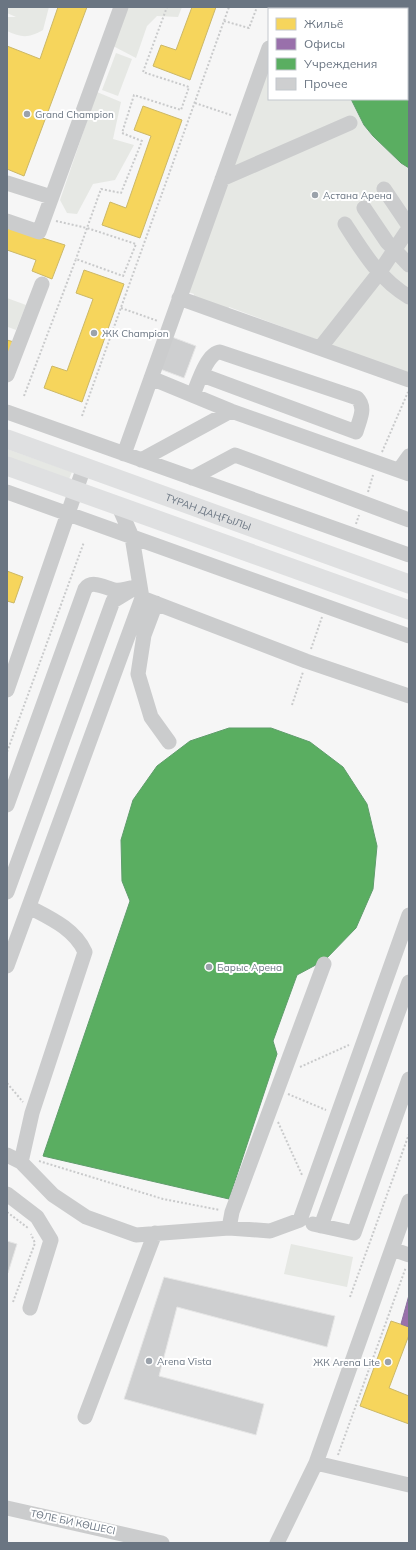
<svg xmlns="http://www.w3.org/2000/svg" width="416" height="1550" viewBox="0 0 416 1550" font-family="Mulish,sans-serif">
<rect width="100%" height="100%" fill="#f6f6f6"/>
<path fill="#e6e8e4" d="M7 7H49L43 30C29 38 22 38 7 31V17H16L7 13Z
M128 7H182L178 17 157 16 147 26 136 58 113 46Z
M288 7H409V374L229 307 228 310 193 297 194 294 185 291 269 60V99H407V9H287Z
M116 53 132 59 118 96 102 90Z
M97 92 121 102 113 139 134 145 115 180 93 184 77 214 67 213 60 200Z
M7 298 26 305 16 330 8 327 7 329Z
M7 449 72 472 69 479 7 457Z
M291 1244 353 1257 347 1287 284 1274Z"/>
<path fill="#f6d55c" stroke="#ccb867" d="M58 7H87L24 176 7 169V46L40 59Z
M192 7H216L190 80 153 66 161 45 176 50Z
M143 106 182 120 140 238 102 225 110 202 126 208 151 136 134 130Z
M7 227 65 245 52 279 32 271 36 260 7 250Z
M84 270 124 284 82 402 44 388 52 366 67 371 93 299 76 293Z
M7 340 14 342 7 361Z
M7 571 23 577 14 603 7 601Z
M391 1321 409 1327V1335L389 1388 409 1396V1424L360 1406Z"/>
<path fill="#9970ab" stroke="#8b729f" d="M409 1295V1327L401 1324Z"/>
<path fill="#5aae61" stroke="#5f9d6b" d="M346 7H409V168L401 163 373 136 364 125 351 99H407V9H345Z
M229 728H271L310 742 343 767 367 804 377 846 373 889 356 928 325 960 297 975 273 1041 277 1054 229 1199 43 1156 130 901 122 881 121 840 133 800 157 766 190 741Z"/>
<path fill="#cecfd0" stroke="#e6e6e6" d="M172 337 196 346 184 378 160 369Z
M7 1241 17 1244 8 1273 7 1272Z
M164 1277 335 1316 327 1347 177 1307 159 1376 264 1404 256 1435 124 1399Z"/>
<g fill="none" stroke-linecap="round" stroke-linejoin="round">
<path stroke="#c9cacb" stroke-width="2" stroke-dasharray="2 2" stroke-linecap="butt" d="M224 21 249 28 257 7
M195 103 231 115
M56 221 87 228 76 259
M121 308 158 321
M24 396 76 259 123 276 136 244 87 228 101 189 121 193 142 141 122 133 134 95 181 110 189 87 143 72 167 7
M82 416 229 7
M382 452 408 392
M368 492 373 475
M356 524 359 515
M311 649 322 617
M292 705 303 672
M7 752 84 542
M300 1067 349 1045
M7 1083 23 1102
M288 1094 326 1110
M278 1122 302 1175
M39 1161 163 1199 220 1210
M7 1212 28 1228
M350 1297 409 1134
M13 1302 35 1243 31 1234
M338 1455 406 1267"/>
<path stroke="#cbcccd" stroke-width="15" d="M283 9 284 7
M222 179 350 123
M7 183 51 197
M384 189 409 226
M364 208 387 242 409 265
M7 221 39 232 121 7
M345 224C363 252 379 279 409 297
M179 298 409 380
M320 348 379 273 409 228
M7 375 42 284
M151 378 231 411 409 474
M193 395C198 383 207 353 220 352L357 398C367 408 359 420 356 432L202 375
M7 412 409 555
M124 454 269 48
M141 460 231 411
M399 470 409 456
M192 478 235 455 409 520
M7 492 409 636
M119 507 132 537 142 598 306 661 409 696
M156 603 144 635 138 674 151 717 169 742
M7 690 84 467
M7 805 85 589C92 579 105 588 115 590 120 591 125 589 131 588
M7 892 113 601 136 587
M324 964 232 1212 229 1228 270 1231 300 1220 409 915
M7 966 142 598
M7 1155 21 1162 53 1195 86 1217 136 1235 229 1228
M21 1162 32 1113 85 952C75 929 50 918 29 907
M7 1194 37 1217 51 1240 30 1308
M313 1224 354 1233 409 1079
M321 1226 409 982
M392 1249 409 1255
M85 1417 155 1233
M316 1463 409 1485
M7 1508 162 1543
M277 1543 316 1463 409 1201"/>
<g stroke="#dfe0e1" stroke-width="19">
<path id="s1" d="M7 439 409 584"/>
<path d="M7 466 409 610"/>
</g>
</g>
<g fill="#9ba2ab" stroke="#fff" stroke-width="1.5">
<circle cx="27" cy="114" r="4"/>
<circle cx="315" cy="195" r="4"/>
<circle cx="94" cy="333" r="4"/>
<circle cx="209" cy="967" r="4"/>
<circle cx="149" cy="1361" r="4"/>
<circle cx="388" cy="1362" r="4"/>
</g>
<g text-anchor="middle" dominant-baseline="central" stroke-width="4" stroke-linejoin="round" paint-order="stroke">
<g font-size="10" fill="#6a7582" stroke="#fff" text-anchor="start">
<text x="35" y="114">Grand Champion</text>
<text x="323" y="195">Астана Арена</text>
<text x="102" y="333">ЖК Champion</text>
<text x="217" y="967">Барыс Арена</text>
<text x="157" y="1361">Arena Vista</text>
<text x="380" y="1362" text-anchor="end">ЖК Arena Lite</text>
</g>
<g font-size="10" fill="#6a7582" stroke="#fff">
<text stroke="none"><textPath href="#s1" startOffset="214">ТҰРАН ДАҢҒЫЛЫ</textPath></text>
<text transform="translate(73 1522) rotate(12)">ТӨЛЕ БИ КӨШЕСІ</text>
</g>
</g>
<rect width="416" height="1550" fill="none" stroke="#6a7582" stroke-width="16"/>
<rect x="268" y="8" width="140" height="92" fill="#ffffff" stroke="#c3c8cd"/>
<rect x="276" y="18" width="20" height="12" fill="#f6d55c" stroke="#c3c8cd"/>
<text x="304" y="28" font-size="12" fill="#6a7582">Жильё</text>
<rect x="276" y="38" width="20" height="12" fill="#9970ab" stroke="#c3c8cd"/>
<text x="304" y="48" font-size="12" fill="#6a7582">Офисы</text>
<rect x="276" y="58" width="20" height="12" fill="#5aae61" stroke="#c3c8cd"/>
<text x="304" y="68" font-size="12" fill="#6a7582">Учреждения</text>
<rect x="276" y="78" width="20" height="12" fill="#cecfd0" stroke="#c3c8cd"/>
<text x="304" y="88" font-size="12" fill="#6a7582">Прочее</text>
</svg>
